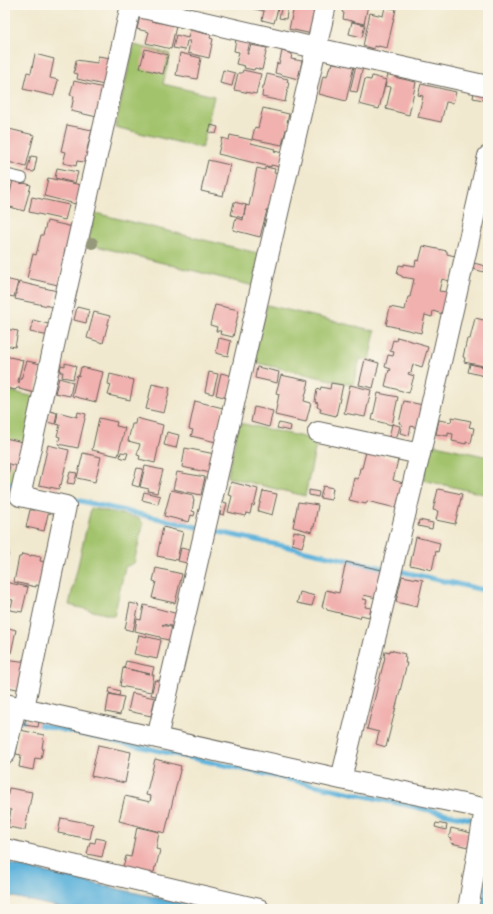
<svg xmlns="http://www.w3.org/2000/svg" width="493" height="914" viewBox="0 0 493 914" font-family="Caveat,sans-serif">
<rect width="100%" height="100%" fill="#fbf7ec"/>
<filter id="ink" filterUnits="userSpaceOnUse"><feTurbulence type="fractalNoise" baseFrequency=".025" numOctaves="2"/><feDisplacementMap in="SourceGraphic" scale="8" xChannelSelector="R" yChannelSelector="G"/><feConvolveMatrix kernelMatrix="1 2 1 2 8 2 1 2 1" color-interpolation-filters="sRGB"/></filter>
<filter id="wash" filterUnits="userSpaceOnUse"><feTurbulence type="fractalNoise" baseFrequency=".012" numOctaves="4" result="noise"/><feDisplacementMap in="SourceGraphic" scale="16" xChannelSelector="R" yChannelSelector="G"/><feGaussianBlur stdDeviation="0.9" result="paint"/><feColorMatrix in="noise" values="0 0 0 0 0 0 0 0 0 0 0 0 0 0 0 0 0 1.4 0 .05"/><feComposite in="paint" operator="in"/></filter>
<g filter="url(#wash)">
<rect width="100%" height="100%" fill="#f1e9cf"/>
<path fill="#a2c36c" stroke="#5f7044" d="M134 45 170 54 163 84 214 96 202 148 115 127Z
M95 213 261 254 254 286 88 244Z
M267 305 375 331 369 360 360 359 353 385 253 362Z
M5 390 35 397 17 483 5 480Z
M239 423 317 440 305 496 227 477Z
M432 444 488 457V495L423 480Z
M91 508 139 518 143 524 134 563 125 567 114 616 69 605Z"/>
<path fill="#5fb3db" stroke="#3e687c" d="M5 863 206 909H67L5 895Z"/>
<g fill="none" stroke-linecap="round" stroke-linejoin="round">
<path stroke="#5fb3db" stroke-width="5" d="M5 483 13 485
M67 498 197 527
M210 530 384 568
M399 571 488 591
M18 720 470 819
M484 909 488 884"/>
</g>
<g id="blocks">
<path fill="#f1b1af" d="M251 5H279L274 23 262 20 264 11 250 8Z
M282 5 288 6 286 19 279 18Z
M344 5H368L364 24 343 19 344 13 342 12Z
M294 7 317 12 312 34 289 29Z
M385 7 396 9 387 48 378 46V47L374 46V49L363 46 370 13 383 16Z
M140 16 151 19V21L176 26 171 49 146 43 149 32 137 29Z
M352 22 365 25 362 37 349 34Z
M190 30 211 35 210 38 213 39 209 58 188 53 190 41H187L185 50 173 48 176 35 188 38Z
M236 39 250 42 247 54H248L251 45 267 48 262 70 255 68 254 70 244 68 245 66 236 64 239 52 234 51Z
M145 49 168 55 163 74 140 68Z
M282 51 292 54 291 59 302 61 298 79 275 73 277 63 279 64Z
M180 53 201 58 197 79 176 75Z
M35 54 54 59 50 78 58 80 54 96 23 89 27 72 31 73Z
M98 56 111 58 104 85 77 79 78 74 74 73 76 60 97 63Z
M333 63 338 64V63L354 66 346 101 319 94 323 76 327 77 330 66H332Z
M356 65 363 67 357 92 350 91Z
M223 70 235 73 232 86 220 83Z
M243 70 261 74 256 94 234 90 238 73H242Z
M267 74 288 79 287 82H289L285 102 262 97 263 86H264Z
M388 74 395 76 394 77 416 82 409 115 386 109 391 87 385 86Z
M372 76 386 80 379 109 359 104 365 79 371 80Z
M74 81 104 88 97 117 71 111 74 96 70 95Z
M421 84 456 92 453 103 446 102 441 122 418 117 423 96 418 95Z
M474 92 488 95V99L484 98 483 100 473 98Z
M263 108 289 114 287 122H290L288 129H286L282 145 252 139 255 127 258 128Z
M67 125 92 130 87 149 90 150 88 159H85L84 162 77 161 76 166 63 163 66 152 61 151Z
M211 125 218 127 216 134 209 132Z
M9 129 34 135 26 167 5 161V144L6 145Z
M230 135 252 140 251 143 275 149 274 151 283 153 280 167 271 165V167L218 154 222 138 229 140Z
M31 156 37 157 34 172 27 171Z
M208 160 230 165 223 196 201 191Z
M265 167 275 169 274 173 278 174 269 211 267 210 260 237 233 230 236 218 243 220 246 205 249 206 257 168 265 170Z
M57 168 78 172 75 183 55 178Z
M48 178 81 185 76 204 44 196Z
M13 180 31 185 24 211 7 206Z
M32 197 69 205 65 220 29 212Z
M234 202 246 205 243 218 231 215Z
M47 221 73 227 58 285 27 278 33 254 36 255 41 235H43Z
M423 246 447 251V254L455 256 449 281 442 279 439 291 447 292 442 314 433 311 432 317 425 315 421 333 386 325 390 307 405 310 408 297H410L414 279 402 277V276L397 274 399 265 404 266V264L415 266 416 260 419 261Z
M474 263 485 266 484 272 473 269Z
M5 279 18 282 14 297 5 295Z
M19 282 57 291 53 307 15 299Z
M215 305 239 310 233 337 220 334 221 331H216L217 327 210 325Z
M77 307 89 310 86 323 74 320Z
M94 312 110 316 103 343 87 338Z
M475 318 488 321V367L464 362 465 358 463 357 467 339H470Z
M33 320 52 325 49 336 30 332Z
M5 329 18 331 15 347 5 345Z
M397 337 422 344 421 345 428 347 422 367 413 364 411 373 409 372 408 374 414 376 409 393 385 386 389 370 390 371 391 369 385 367 388 355 393 356 394 352 390 351 393 340 396 341Z
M219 338 231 341 228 356 216 353Z
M5 356 23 360 18 381 19 383 20 379H21L27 361 41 364 35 393 19 389 20 388H17L15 390 5 388Z
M365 359 379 363 373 388 359 385Z
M65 363 76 366 73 379 62 377 63 372H60L61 365 65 366Z
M470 364 488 368V377L468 372Z
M81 367 103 372 96 402 72 396 77 375 79 376Z
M257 367 279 372 277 383 255 378Z
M209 372 218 374 213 394 205 392Z
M221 373 233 376 228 398 216 395Z
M110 374 134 380 130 400 108 395 111 385 108 384Z
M281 375 309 381 304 401 311 403 306 422 275 415 279 394 276 393Z
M59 378 73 382 70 396 55 393Z
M331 383 343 385 336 416 320 412 321 408 317 407 318 403 315 402 317 389 320 390 321 387 330 389Z
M152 384 170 388 164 413 146 409Z
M350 385 371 390 365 417 344 413Z
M378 393 398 397 392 425 372 420Z
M195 401 223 408 216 442 191 436 193 430 189 429Z
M404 401 423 405 417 428 411 426 409 435 400 433 402 424 399 423Z
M254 407 273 411 269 427 251 422Z
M50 411 57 413 55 424 47 422Z
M58 412 77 417 78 412 86 414 78 448 58 444 60 437 57 436 60 425 56 424Z
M452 417 471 421 469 427 474 428 471 443 466 442V444L452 441 453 434 448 433V436L436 434 439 420 451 422Z
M99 418 117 422 116 426 125 428 118 456 92 450Z
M136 418 163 425 155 463 139 459 140 456 137 455 140 444 128 441 132 424H135Z
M279 423 291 426 290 431 277 428Z
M392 424 400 426 396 440 389 438Z
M167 432 179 435 176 448 164 445Z
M5 438 23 442 17 466 5 463Z
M48 445 69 450 61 485 60 484 59 489 39 485Z
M185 448 215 454 211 473 182 467Z
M121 452 128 453 126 459 120 457Z
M366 452 398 460 393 480 403 483 396 508 367 501 366 504 349 500 354 478 358 479 360 468H362Z
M83 453 101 457 95 482 77 478Z
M5 465 10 466 7 479H5Z
M145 466 163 470 157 493 148 491 149 489 140 487Z
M137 468 143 469 139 487 132 485Z
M70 472 77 473 74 484 67 483Z
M177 472 205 477 201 495 173 489Z
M231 482 258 489 254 506 252 505 250 514 246 513 245 516 228 512 232 496 228 495Z
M323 486 333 488 331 500 320 498Z
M438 489 462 494 455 524 436 520 438 511 433 510Z
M171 490 193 495V499L194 500 192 511 195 512 194 516 191 515 189 522 164 516Z
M309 490 319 492 318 497 309 495Z
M263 491 277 494 272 515 258 511Z
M144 492 160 496 158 504 142 500Z
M222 502 227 503 224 515 220 514Z
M298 502 318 505 314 527H312V532L293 527Z
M35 507 49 510 44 531 26 527 30 510H34Z
M419 520 433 523 432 529 418 526Z
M163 527 183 532 177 560 157 556Z
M294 531 306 534 302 547 292 544Z
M416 537 440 543 438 552 436 551 432 570 410 565Z
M181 548 194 551 191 564 178 561Z
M5 551H9L6 566H5Z
M22 554 31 556V555L41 557 40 561 47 562 42 586 36 585V587L14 582 19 557H21Z
M346 562 382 570 376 598 364 595 363 599 367 600 365 607 371 608 369 617 361 615 360 618 327 610V608L322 607 326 590 339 593Z
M156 568 182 574 175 603 152 598 156 582 153 581Z
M402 576 423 580 417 607 396 602Z
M5 582 28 587 22 612 10 610 13 600 5 599Z
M300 592 315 596 312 606 297 603Z
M130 603 139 605 133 631 125 629Z
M144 605 178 614 175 627 163 624 162 625 175 628 172 641 160 638V637L135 631 137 619 141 620Z
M5 627 16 630 11 653 5 652Z
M139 635 161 640 157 659 134 654Z
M390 650 405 654 404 657H406L405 663H407L386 747 376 744 379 732 367 729 385 657H384L385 651 390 652Z
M5 659 28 662 22 690 7 687 9 678 5 677Z
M126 661 154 667 152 675H154L151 692 120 686 123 668 150 674 124 668Z
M155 680 164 682 160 697 151 695Z
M110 688 120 691 119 696 109 693Z
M132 693 155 698 151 716 128 711Z
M109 694 124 697 120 715 106 712Z
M26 719 39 721 38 727 24 725Z
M20 730 44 735 42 748H43L41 759 35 758 33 770 19 767 21 755 16 754Z
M98 745 131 752 125 783 91 776Z
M155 759 181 766 165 833 119 821 125 796 150 802 151 796 146 795Z
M9 788 32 792 25 830 8 827 11 810 5 809Z
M61 818 93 824 90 839 58 833Z
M436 823 447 825 446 830 435 827Z
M137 827 159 832 156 849 160 850 156 867H155L154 872H150V874L123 867 126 856 131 857Z
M451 828 471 833 468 847 451 843 452 839 449 838Z
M96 838 106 840 102 857 87 854 90 842 95 843Z"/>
</g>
</g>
<g filter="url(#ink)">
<use href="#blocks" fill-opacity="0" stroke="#67645b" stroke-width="1"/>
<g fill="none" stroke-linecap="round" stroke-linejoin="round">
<defs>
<path id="service" d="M5 174 22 178"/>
<path id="minor" d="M130 5 316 48 488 86
M318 432 420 454
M5 704 341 779 488 809
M24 708 66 506 20 496 131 5
M157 738 326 5
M5 754 16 707
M341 779 420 454 488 156
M5 849 259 909
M468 909 485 809"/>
</defs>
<use href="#service" stroke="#67645b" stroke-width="12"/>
<use href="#minor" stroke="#67645b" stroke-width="22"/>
<use href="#service" stroke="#fff" stroke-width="10"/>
<use href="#minor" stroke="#fff" stroke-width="20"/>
</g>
<circle fill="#96987c" cx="92" cy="243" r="6"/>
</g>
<rect width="493" height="914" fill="none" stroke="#fbf7ec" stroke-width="20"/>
</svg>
